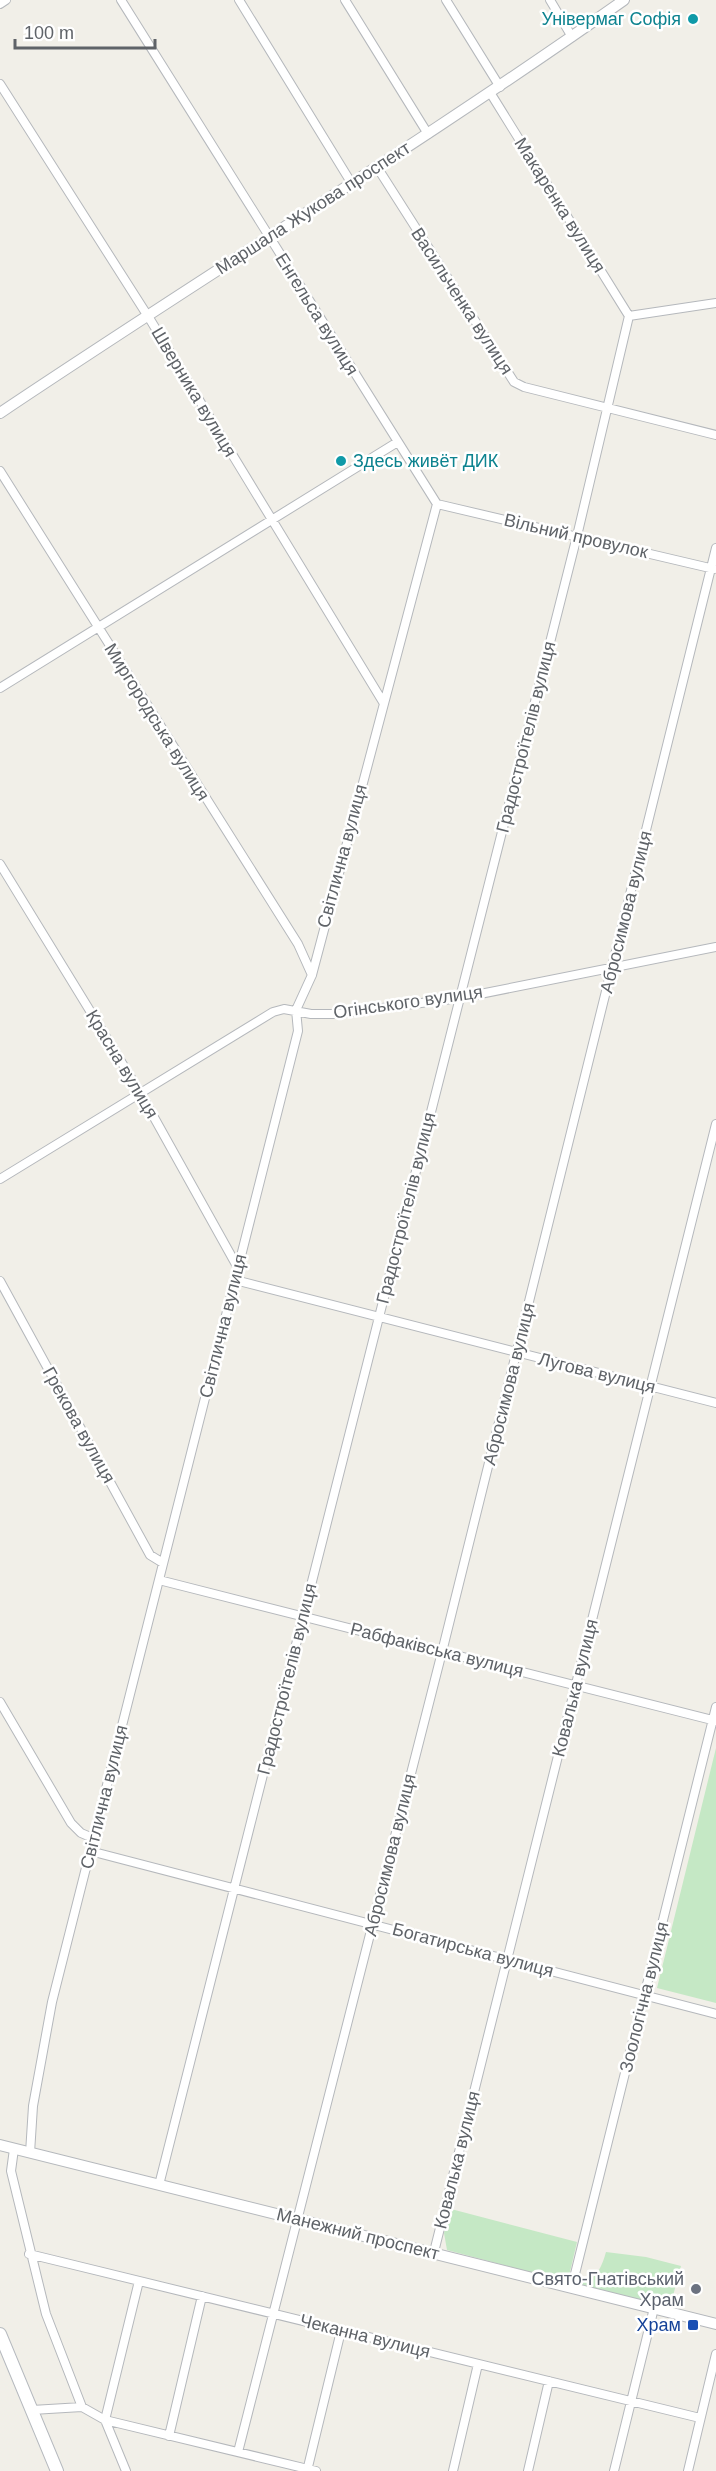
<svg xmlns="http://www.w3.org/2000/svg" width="716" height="2471" viewBox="0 0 716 2471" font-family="Arial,sans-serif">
<rect width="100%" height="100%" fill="#f1efe8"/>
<path fill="#c5e8c5" d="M716 1748V2003L657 1988Z
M451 2209 577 2242 569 2276 560 2280 447 2250 444 2233Z
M606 2252 646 2257 681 2266 670 2307 579 2285 580 2281C596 2282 602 2266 606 2252Z"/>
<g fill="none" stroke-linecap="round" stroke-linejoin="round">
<defs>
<path id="minor" d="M121 0 437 504
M239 0 352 184
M345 0 428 134
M446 0 500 87
M550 0 572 37
M0 4 6 0
M0 84 151 321 383 702
M491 94 629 316
M377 167 514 382 524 387 716 435
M0 471 298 944 312 975
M437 504 714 569
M0 688 396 443
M0 864 141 1094 238 1268
M0 1179 273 1012 284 1009 311 1014H336L460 998 716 947
M235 1280 716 1403
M0 1281 150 1555 163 1563
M159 1580 716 1721
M0 1702 71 1823 81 1833 93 1838
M90 1851 716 2014
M14 2149 11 2171 46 2314 82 2407 105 2420 316 2471
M30 2153 33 2106 52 2002 298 1031 296 1010 312 975 437 504
M159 2185 577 536 629 316 716 303
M434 2252 716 1124
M29 2254 700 2418
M572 2286 716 1707
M32 2410 82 2407
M105 2420 139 2281
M105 2420 126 2471
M169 2436 202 2296
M238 2452 442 1652 716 548
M307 2471 341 2331
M453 2471 478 2364
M528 2471 549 2381
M614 2471 654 2308
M688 2471 716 2354"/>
<path id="tertiary" d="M0 413C207 274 420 144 624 0
M0 2145 716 2324"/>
<path id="secondary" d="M0 2334 57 2471"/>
</defs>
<use href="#minor" stroke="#b5b8bc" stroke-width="10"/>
<use href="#tertiary" stroke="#b5b8bc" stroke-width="12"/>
<use href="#secondary" stroke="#b6babf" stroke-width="14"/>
<use href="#minor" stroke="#fff" stroke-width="8"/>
<use href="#tertiary" stroke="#fff" stroke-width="10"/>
<use href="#secondary" stroke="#fff" stroke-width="12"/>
</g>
<g fill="#0f9aa8" stroke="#fff" stroke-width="2">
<circle cx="693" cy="19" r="6"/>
<circle cx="341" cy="461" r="6"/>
</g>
<circle fill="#6b7280" stroke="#fff" stroke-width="2" cx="696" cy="2289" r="6"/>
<rect fill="#1a4fb4" stroke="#fff" stroke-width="2" x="687" y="2319" width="12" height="12" rx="3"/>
<g text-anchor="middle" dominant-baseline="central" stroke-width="5" stroke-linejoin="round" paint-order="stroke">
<g font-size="18" fill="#0d838f" stroke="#fff" text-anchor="end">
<text x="681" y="19">Універмаг Софія</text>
<text x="353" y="461" text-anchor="start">Здесь живёт ДИК</text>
</g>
<g font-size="18" fill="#5f6368" stroke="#fff">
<text transform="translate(560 205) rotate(58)">Макаренка вулиця</text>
<text transform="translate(313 208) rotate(-33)">Маршала Жукова проспект</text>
<text transform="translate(462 301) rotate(57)">Васильченка вулиця</text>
<text transform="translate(317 314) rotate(58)">Енгельса вулиця</text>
<text transform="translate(194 392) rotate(59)">Шверника вулиця</text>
<text transform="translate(576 536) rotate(13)">Вільний провулок</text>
<text transform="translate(157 722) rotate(58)">Миргородська вулиця</text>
<text transform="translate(526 737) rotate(-76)">Градостроїтелiв вулиця</text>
<text transform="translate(342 856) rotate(-75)">Світлична вулиця</text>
<text transform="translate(626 912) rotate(-76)">Абросимова вулиця</text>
<text transform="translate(408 1002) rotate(-8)">Огінського вулиця</text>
<text transform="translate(122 1064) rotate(59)">Красна вулиця</text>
<text transform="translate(406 1208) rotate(-76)">Градостроїтелiв вулиця</text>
<text transform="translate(223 1326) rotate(-76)">Світлична вулиця</text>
<text transform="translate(597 1373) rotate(14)">Лугова вулиця</text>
<text transform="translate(509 1384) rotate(-76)">Абросимова вулиця</text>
<text transform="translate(79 1425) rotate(61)">Грекова вулиця</text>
<text transform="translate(437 1650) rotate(14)">Рабфаківська вулиця</text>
<text transform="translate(287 1679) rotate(-76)">Градостроїтелiв вулиця</text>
<text transform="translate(575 1688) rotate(-76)">Ковалька вулиця</text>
<text transform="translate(104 1797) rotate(-76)">Світлична вулиця</text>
<text transform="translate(390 1855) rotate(-76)">Абросимова вулиця</text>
<text transform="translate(473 1950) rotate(15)">Богатирська вулиця</text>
<text transform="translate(644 1997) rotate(-76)">Зоологічна вулиця</text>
<text transform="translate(457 2160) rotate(-76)">Ковалька вулиця</text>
<text transform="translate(358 2234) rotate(14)">Манежний проспект</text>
<text transform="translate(365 2336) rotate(14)">Чеканна вулиця</text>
</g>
<g font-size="18" fill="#5b616d" stroke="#fff" text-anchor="end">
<text x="684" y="2279">Свято-Гнатівський<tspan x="684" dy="21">Храм</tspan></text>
</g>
<g font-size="18" fill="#164399" stroke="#fff" text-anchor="end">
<text x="681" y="2325">Храм</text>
</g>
</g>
<path d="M15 39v9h140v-9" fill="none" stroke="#5f6368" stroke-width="3"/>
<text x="24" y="39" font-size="18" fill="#5f6368" stroke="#ffffff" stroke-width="4.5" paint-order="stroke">100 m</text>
</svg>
